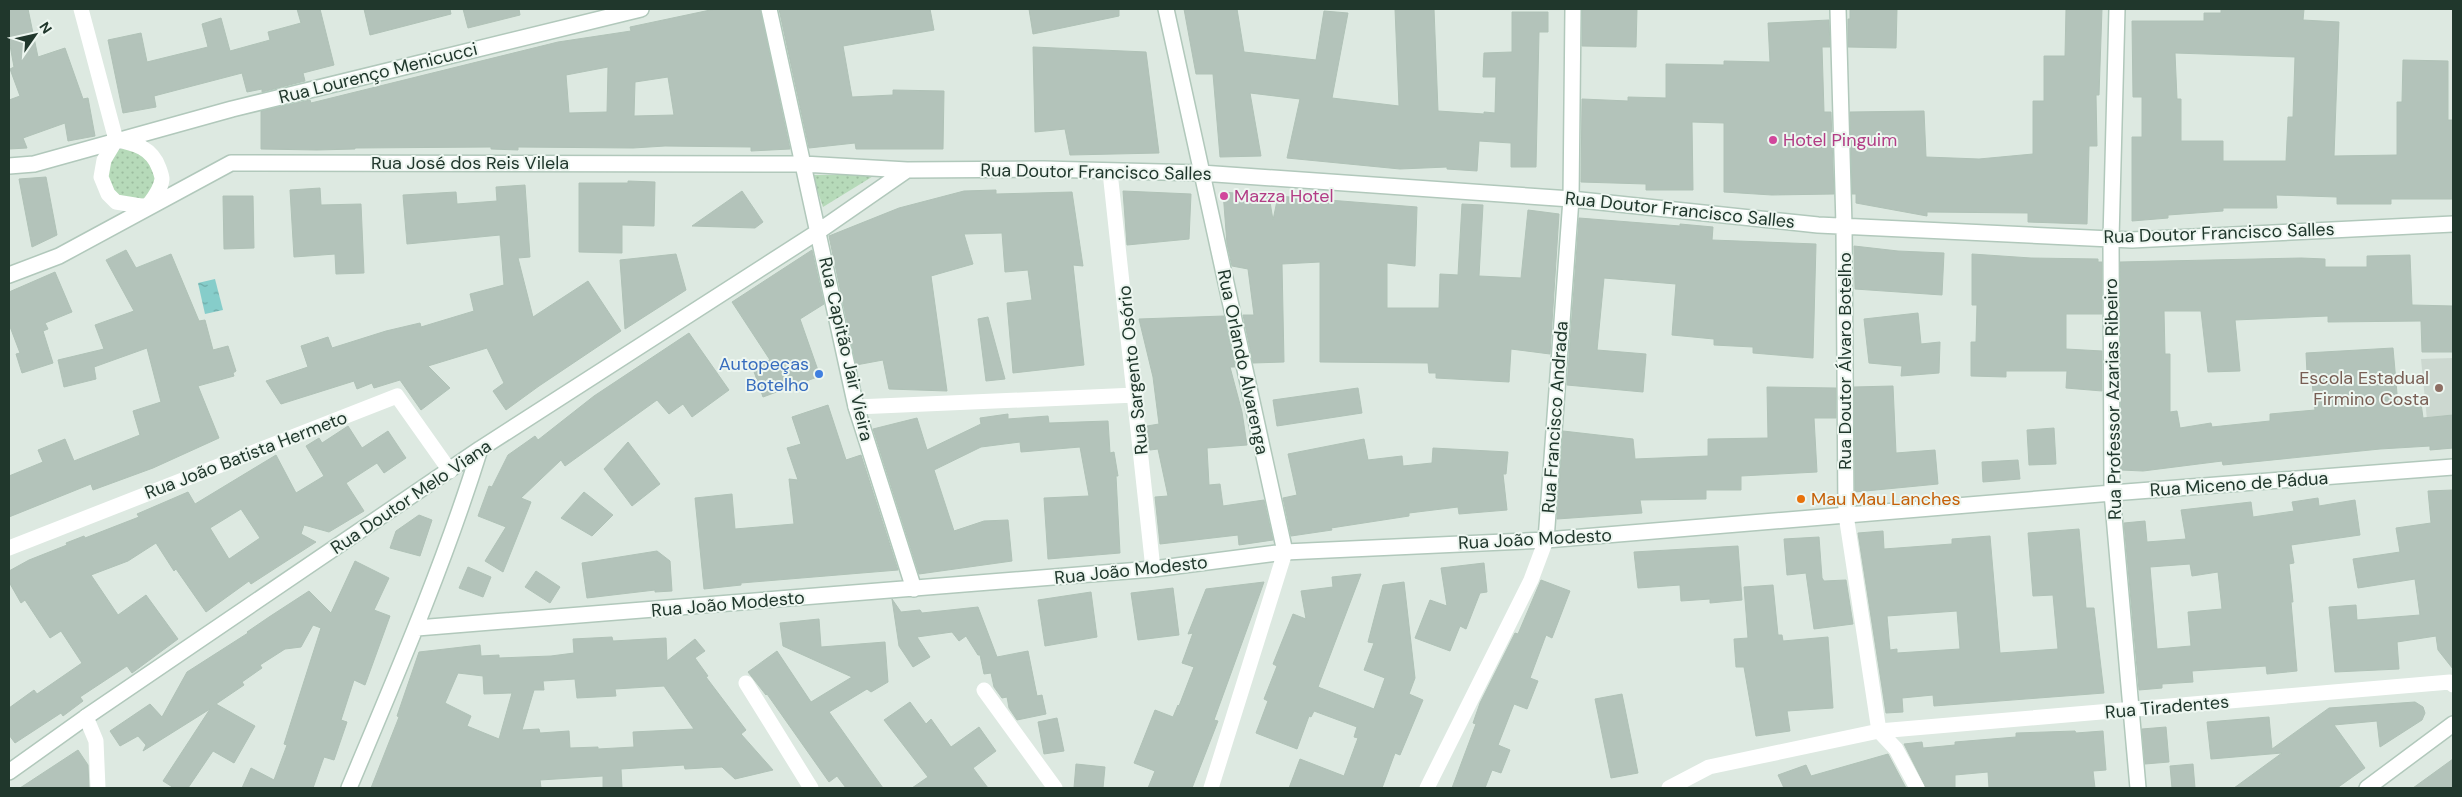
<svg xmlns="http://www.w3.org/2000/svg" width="2462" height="797" viewBox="0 0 2462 797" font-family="'DM Sans',sans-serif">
<defs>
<pattern id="park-dots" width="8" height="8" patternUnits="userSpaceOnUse" patternTransform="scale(1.25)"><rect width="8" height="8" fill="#b6dab9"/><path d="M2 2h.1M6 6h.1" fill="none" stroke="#9cbc9f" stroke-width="1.8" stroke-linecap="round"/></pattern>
<pattern id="water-ripples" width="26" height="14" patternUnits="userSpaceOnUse" patternTransform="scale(1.25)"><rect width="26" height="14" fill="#86cdca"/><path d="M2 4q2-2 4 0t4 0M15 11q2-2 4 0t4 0" fill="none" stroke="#6da7a4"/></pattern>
</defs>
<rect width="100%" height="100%" fill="#dde9e1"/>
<path fill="#ccd8d0" d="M2453 358V448L2430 450 2421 359Z"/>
<path fill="url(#park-dots)" d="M122 146C143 154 149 159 158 180L151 196 137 200 114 198C104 175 102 165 122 146Z
M812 175H875L823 207Z"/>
<path fill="url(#water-ripples)" d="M215 279 223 310 205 314 198 283Z"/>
<path fill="#b3c3ba" stroke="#b0c2b7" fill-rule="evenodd" d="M9 9H28L38 57 65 48 83 99 88 98 95 136 68 141 65 123 23 138 27 148 9 149V100L20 96 10 69 14 67 9 40Z
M297 9H320L334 65 303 73 305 81 262 92V89L247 92 242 73 154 96 156 107 123 113 108 40 141 33 147 62 208 47 202 24 221 18 230 51 270 40 268 32 301 23Z
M364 9H450L451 14 370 35Z
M463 9H519L520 15 468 28Z
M715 9H760L790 149 751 151V147L665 146 633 148 518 147V150L491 149V147L355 148V149L317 150 261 149V111L310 100 311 103 558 42 631 31 630 27ZM608 67 607 112 569 113 566 75ZM668 77 674 115 634 116 635 82Z
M779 9H930L934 30 843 46 852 97 893 95V90L944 91 943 149H856L855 143 809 148Z
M1029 9H1119V16L1033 34Z
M1184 9H1237L1244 52 1316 60 1324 11 1348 13 1332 98 1399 106 1395 9H1434L1438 111 1484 114V112L1495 113 1496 77H1483L1484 53 1512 52V12H1548V32H1539L1536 167H1511V143L1479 141 1477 171 1447 169V167L1400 169 1287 158 1300 99 1250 93 1261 156 1220 157 1213 74H1196Z
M1582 9H1637L1636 47 1582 46Z
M1850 9H1897L1896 48 1848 47V19H1850Z
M2066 9H2102L2099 95H2096L2097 146H2089L2087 224 2028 222V213L1927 212V216L1856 203V194H1852L1850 112 1924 111 1926 157 1979 159 2033 154V101H2044V56H2065Z
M2221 9H2304L2303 20 2339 22 2334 156 2397 155V102H2402L2403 60 2448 61V120H2453V199H2391V204H2337V197L2276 195 2277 208H2223V211L2168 215V218L2132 221V137H2142V97H2133L2132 21H2204V13H2221ZM2175 53 2295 57 2293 117H2288L2286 161H2223V141H2181V99H2177Z
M1829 20 1830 47H1822L1824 112H1831L1834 194 1772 195 1724 192V123L1692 122 1693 190H1646V184L1581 182 1582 99 1628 101V97L1666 98V64L1724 65V61L1770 62 1768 23Z
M1033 47 1146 52 1159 153 1070 155 1065 129 1035 132Z
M46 177 57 235 32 247 19 179Z
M628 181 655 182 654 226 622 225V253L579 252V183H628Z
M525 185 530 257 518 258 533 317 588 281 621 331 539 386 506 410 493 391 504 383 487 348 428 366 450 388 421 410 400 380 374 388 372 383 357 389 354 381 281 404 266 381 308 367 301 346 328 337 332 348 386 331 420 323 421 327 474 311 470 294 504 285 500 235 407 244 403 195 456 192 457 204 497 201 496 187Z
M320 188 321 205 361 204 364 273 336 274 335 254 294 257 290 190Z
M996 190V194L1072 192 1083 266 1073 265 1084 365 1013 373 1007 303 1032 300 1028 270 1005 272 1002 233 964 234 973 264 931 276 947 391 889 389 883 360 856 365 829 236 899 208 964 191Z
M742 191 763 222 755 228 692 226Z
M1123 191 1191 194 1189 239 1127 245Z
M1223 192 1269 196 1273 220 1278 196 1417 207 1415 266 1387 263V308H1439L1440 274 1458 275 1462 204 1483 205 1479 276 1521 278 1528 210 1559 214 1550 354 1511 349 1509 382 1436 378V373H1429L1428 363 1320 362V262L1282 264 1284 362 1253 363 1243 315H1254L1248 269 1232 266 1227 244Z
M223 196H253L254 248 224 249Z
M1579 218 1680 226V224L1713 227 1712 240 1816 244 1813 358 1753 353V347L1714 345V339L1672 335 1676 284 1604 278 1597 350 1646 354 1643 392 1567 385Z
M1854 246 1898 251 1944 253 1942 295 1855 289Z
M126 250 136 268 171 254 199 321 205 320 213 350 228 346 236 371 233 373 234 376 198 386 219 438 153 468 93 490 91 484 9 517V476L43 462 38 450 65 439 74 461 140 435 133 411 161 402 147 348 94 367 96 379 64 387 58 360 104 349 95 325 134 311 106 260Z
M812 250 824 304 800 319 820 376 763 397 752 366 770 360 732 302Z
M676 254 686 290 625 329 620 260Z
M1972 254 2031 258 2098 259V262H2102V314H2066V349L2102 351V391L2066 388 2067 371H2006V377L1971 376V342H1976L1977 305H1972Z
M2410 255 2412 305 2453 306V352H2422L2421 321 2328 322V316L2235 320 2240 371 2208 372 2201 311H2164L2165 354H2170V412L2177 411 2180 428 2211 423 2212 427 2270 421V414L2315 410 2311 373H2307L2306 353 2393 348 2398 405 2421 403 2423 418 2453 415V448L2430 450V446L2380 449 2223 465 2222 461 2143 471 2121 470 2120 262 2301 258 2325 259V267H2367V256Z
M55 272 72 312 45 323 48 329 43 331 53 363 22 373 16 354 20 353 9 324V292Z
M1918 313 1921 344 1940 342 1939 373 1901 376 1902 366 1869 363 1864 319Z
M1224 316 1235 367H1230L1242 412 1247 445 1207 448 1209 485 1220 484 1223 506 1264 500 1273 540 1239 545 1238 535 1160 544 1155 497 1168 496 1158 449 1150 450 1147 426 1159 424 1153 377 1139 319Z
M988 317 1005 379 986 381 978 319Z
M689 333 729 390 692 417 683 404 669 414 657 400 565 466 561 460 521 498 531 502 503 572 485 561 506 527 478 516 489 486 492 487 508 455 535 436 538 440 594 396Z
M1893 386 1896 453 1935 450 1938 484 1855 492 1854 387Z
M1767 387 1836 388V418H1814L1817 472 1741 476V490H1706V499L1640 500 1642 513 1557 519 1563 431 1633 439 1635 459 1708 456V439L1768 438Z
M1358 388 1362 413 1277 426 1273 400Z
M828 405 846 460 861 455 898 570 741 583V585L704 589 695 498 732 494 735 529 794 524 789 479 798 480 787 448 801 444 792 417Z
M1008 414V419L1048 416 1049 423 1108 421 1110 453 1114 452 1118 476H1116L1120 553 1048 559 1044 498 1089 496 1080 447 1021 452 1020 442 981 447 934 470 954 531 984 521 1008 520 1012 561 919 574 873 429 917 418 927 450 981 424 980 418Z
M348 426 362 448 388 431 406 458 384 473 377 463 346 483 364 511 329 532 304 525 301 534 316 542 251 584 249 581 206 612 176 569 174 571 156 543 128 561 91 575 118 615 146 595 178 639 132 673 127 666 80 697 83 701 63 716 61 713 15 743 9 735V708L34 690 37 694 82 663 61 631 50 638 25 600 21 603 9 582V571L29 560 67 545 66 543 84 536 85 538 139 517 137 514 188 492 195 504 276 455 296 493 324 476 306 446 319 438 322 443ZM241 509 260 538 229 559 210 528Z
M2054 428 2056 464 2029 465 2027 430Z
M1364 439 1368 460 1402 456 1403 466 1432 463 1433 448 1508 452 1506 474H1503L1507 510 1459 514 1458 507 1409 513V516L1331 528 1332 530 1291 536 1283 498 1297 495 1288 454Z
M628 442 660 484 632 506 604 469Z
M2018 460 2020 479 1983 482 1982 462Z
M2453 490V669L2438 650 2436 636 2397 642 2399 669 2335 672 2329 607 2356 605 2357 620 2420 615 2415 579 2358 588 2353 559 2400 552 2396 528 2431 523 2428 491Z
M584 492 613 515 592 536 561 518Z
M2318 498 2319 506 2355 500 2360 535 2291 545 2294 563 2289 564 2293 602H2291L2297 671 2267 674 2266 666 2192 671 2193 682 2162 684V688L2139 690 2124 523 2145 521 2147 542 2186 539 2181 510 2251 502 2253 517 2294 511 2292 502ZM2190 564 2192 576 2218 572 2222 609 2188 612 2191 646 2157 649 2150 567Z
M419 515 432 520 420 556 390 548 396 531Z
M2079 529 2086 608H2094L2104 693 1934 706 1933 695 1902 698 1903 712 1886 713 1858 533 1883 531 1884 549 1952 544V539L1990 536 2000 653 2058 649 2053 595 2033 596 2028 533ZM1957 611 1960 649 1897 653V649L1890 650 1887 616Z
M1819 537 1822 578 1824 581 1846 580 1853 624 1814 629 1806 573 1787 575 1784 539Z
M1738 546 1742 600 1710 603V599L1681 601 1680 585 1638 588 1634 552Z
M657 551 670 561 672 591 655 592V590L587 598 582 563Z
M355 561 389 578 374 610 390 616 365 685 354 680 341 720 347 722 334 760 324 757 313 788H242L251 768 274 780 287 745 284 744 321 628 313 625 301 647 285 649 260 665 262 668 242 682 244 685 216 704 255 726 234 763 213 751 188 788H174L163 781 210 709 143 751 146 745 138 736 120 746 110 731 150 704 162 717 187 672 248 633 247 632 269 617 309 591 331 613Z
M1484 563 1487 592 1480 593 1466 629 1460 626 1450 651 1415 638 1430 600 1447 606 1441 568Z
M468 567 491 577 483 597 459 588Z
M536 571 560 587 550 603 525 587Z
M1361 574 1318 687 1374 709 1385 678 1364 670 1374 643 1368 642 1383 585 1404 582 1415 678 1409 694 1423 700 1400 755 1395 753 1382 788H1289L1300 759 1344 776 1358 738 1354 737 1357 727 1314 711 1311 717 1309 716 1297 749 1256 733 1268 701 1264 699 1277 666 1273 664 1293 614 1306 619 1301 591 1333 587 1332 577Z
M1541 580 1570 591 1552 638 1546 635 1530 678 1538 681 1527 709 1514 704 1498 745 1510 750 1501 773 1492 770 1485 788H1452L1476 724 1473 723 1480 703 1515 633 1518 634Z
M1264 582 1214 720 1218 721 1192 788H1148L1155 771 1134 763 1155 710 1173 717 1178 705 1179 706 1194 667 1182 663 1193 633 1188 634 1206 589Z
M1773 585 1778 635H1782L1783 641 1828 637 1833 708 1787 711 1790 731 1756 736 1744 667H1736L1734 639 1748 638 1744 587Z
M1173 588 1179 635 1138 640 1131 593Z
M1091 592 1097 637 1045 646 1038 600Z
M892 599 901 612 920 610 922 613 978 607 997 657 1028 651 1037 696 1042 695 1046 714 1017 720 1009 708 1007 697 1002 698 994 687 991 673 984 674 980 655H978L966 636 959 641 952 632 917 637 930 657 913 667 899 646Z
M819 619 821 647 885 642 888 682 871 692 867 689 829 712 883 788H846L837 776 829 782 767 694 766 695 748 672 777 651 811 702 852 677 783 646 780 623Z
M612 637 613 641 666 638 667 661 695 639 705 651 695 658 708 676 706 677 746 730 741 734 773 770 735 779 722 767 685 769 684 765 621 769 622 788H603V776L540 780 541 788H371L399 717 397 716 419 652 480 645 481 656 499 655V658L551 656 574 653 573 639ZM458 673 483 676 484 694 512 693 499 739 467 726 471 716 445 703ZM575 679 577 698 616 696 615 689 664 686 694 729 633 732 634 747 598 749V747L570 748 569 731 540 733 539 729 522 730 534 690H544L543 681Z
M1622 694 1638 773 1611 778 1595 699Z
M910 702 926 724 931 719 951 747 979 727 996 751 973 768 988 788H912L928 777 884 720Z
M2415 702 2423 707 2425 713 2422 720 2380 747 2377 721 2334 725 2365 768 2337 788H2234L2282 753 2211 759 2207 722 2269 717 2272 749 2329 708Z
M1057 718 1064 751 1044 754 1038 722Z
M2166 727 2169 762 2145 764 2142 729Z
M2075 731 2076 733 2103 731 2106 770 2093 771 2095 788H1989L1988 772 1955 775V788H1926L1904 744 1922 742 1923 748 1955 745V742L2016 737V733Z
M78 750 88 765 89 788H20Z
M1888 754 1906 788H1784L1778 775 1806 765 1811 776Z
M2453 759V788H2413Z
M1076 764 1105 767 1103 788H1074Z
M2193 764 2195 788H2172L2170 766Z"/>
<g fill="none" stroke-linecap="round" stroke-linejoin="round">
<defs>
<path id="secondary" d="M769 9 856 407 914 589
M1166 9 1285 552
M1838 9 1844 226 1846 515
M2117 9 2111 239 2112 493 2138 788
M9 166 34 164 232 109 641 9
M9 275 59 256 231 163 803 164 907 170 1043 169 1201 173 1571 199 1818 225 2132 240 2453 224
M1546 540 1571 199 1573 9
M417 628 1153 569 1285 552 1546 540 2112 493 2453 467
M9 772 86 717 480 449 819 231 907 170
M349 788C396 676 444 565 480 449
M2367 788 2453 724"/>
</defs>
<use href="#secondary" stroke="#b1c8bb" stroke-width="18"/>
<path stroke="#fff" stroke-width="15" d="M81 9 116 140
M116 140C135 143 152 148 159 168 160 171 162 176 162 179 161 190 153 199 147 207L116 202 108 194 101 177 104 160Z
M1110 172 1153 569
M856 407 1136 395
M1846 515 1879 731 1896 749 1917 788
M9 548 397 396 450 471
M746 683 811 788
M984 690 1055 788
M86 717 96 741 98 788
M1211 788 1285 552
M1427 788 1531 580 1546 540
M1669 788 1709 767 1879 731 2450 682 2453 685"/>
<use href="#secondary" stroke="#fff" stroke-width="15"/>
</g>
<g fill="#d1479c" stroke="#edf6f0" stroke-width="2">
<circle cx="1773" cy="140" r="5"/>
<circle cx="1224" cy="196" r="5"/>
</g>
<circle fill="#3f7fe0" stroke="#edf6f0" stroke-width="2" cx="819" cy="374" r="5"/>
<circle fill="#8d6e63" stroke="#edf6f0" stroke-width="2" cx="2439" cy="388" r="5"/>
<circle fill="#e8710a" stroke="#edf6f0" stroke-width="2" cx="1801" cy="499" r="5"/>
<g text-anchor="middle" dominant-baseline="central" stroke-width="4" stroke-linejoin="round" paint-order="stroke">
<g font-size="18" fill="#20372c" stroke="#edf6f0">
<text transform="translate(378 73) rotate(-14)">Rua Lourenço Menicucci</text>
<text x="470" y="163">Rua José dos Reis Vilela</text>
<text transform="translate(1096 172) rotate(1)">Rua Doutor Francisco Salles</text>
<text transform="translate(1680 210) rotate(6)">Rua Doutor Francisco Salles</text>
<text transform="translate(2219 233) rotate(-2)">Rua Doutor Francisco Salles</text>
<text transform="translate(846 349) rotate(77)">Rua Capitão Jair Vieira</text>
<text transform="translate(1845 361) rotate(-90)">Rua Doutor Álvaro Botelho</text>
<text transform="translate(1243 362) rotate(78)">Rua Orlando Alvarenga</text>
<text transform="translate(1133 370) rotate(-96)">Rua Sargento Osório</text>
<text transform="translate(2113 399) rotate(-91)">Rua Professor Azarias Ribeiro</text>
<text transform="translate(1555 417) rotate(-86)">Rua Francisco Andrada</text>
<text transform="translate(246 455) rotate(-21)">Rua João Batista Hermeto</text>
<text transform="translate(2239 484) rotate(-4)">Rua Miceno de Pádua</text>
<text transform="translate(411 497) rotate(-34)">Rua Doutor Melo Viana</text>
<text transform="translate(1535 539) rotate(-3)">Rua João Modesto</text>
<text transform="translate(1131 570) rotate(-6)">Rua João Modesto</text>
<text transform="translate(728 604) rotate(-5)">Rua João Modesto</text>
<text transform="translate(2167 707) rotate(-5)">Rua Tiradentes</text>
</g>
<g font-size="18" fill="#b23c85" stroke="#edf6f0" text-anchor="start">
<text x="1783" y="140">Hotel Pinguim</text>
<text x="1234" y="196">Mazza Hotel</text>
</g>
<g font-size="18" fill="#366cbe" stroke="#edf6f0" text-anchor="end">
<text x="809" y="364">Autopeças<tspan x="809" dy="21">Botelho</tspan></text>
</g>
<g font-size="18" fill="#785e54" stroke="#edf6f0" text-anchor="end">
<text x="2429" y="378">Escola Estadual<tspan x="2429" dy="21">Firmino Costa</tspan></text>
</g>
<g font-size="18" fill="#c56008" stroke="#edf6f0" text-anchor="start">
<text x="1811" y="499">Mau Mau Lanches</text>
</g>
</g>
<rect width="2462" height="797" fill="none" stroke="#20372c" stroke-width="20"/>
<g transform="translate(35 35) rotate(56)" stroke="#edf6f0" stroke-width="4" paint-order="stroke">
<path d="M0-4L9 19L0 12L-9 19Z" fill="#20372c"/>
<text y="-8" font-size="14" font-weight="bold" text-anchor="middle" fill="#20372c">N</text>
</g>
</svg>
